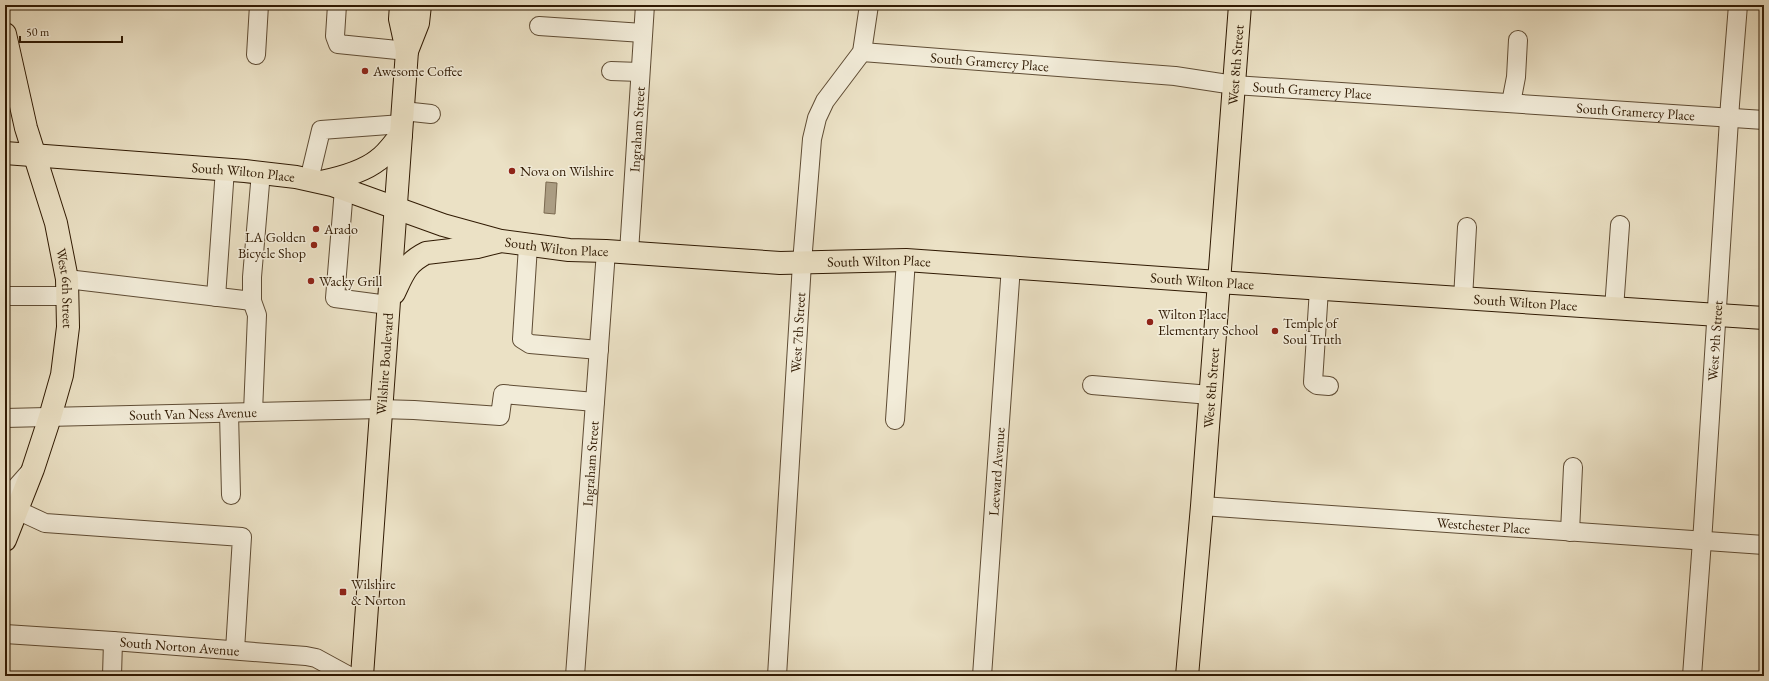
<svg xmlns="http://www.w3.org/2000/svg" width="1769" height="681" viewBox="0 0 1769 681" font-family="'EB Garamond',serif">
<rect width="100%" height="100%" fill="#ebe1c5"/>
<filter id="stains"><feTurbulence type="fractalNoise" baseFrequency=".005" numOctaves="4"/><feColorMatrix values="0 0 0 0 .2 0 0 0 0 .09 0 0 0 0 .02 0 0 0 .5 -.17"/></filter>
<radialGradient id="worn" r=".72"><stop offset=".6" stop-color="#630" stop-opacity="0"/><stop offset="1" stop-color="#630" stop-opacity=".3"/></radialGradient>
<path fill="#ab9d83" stroke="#7a6950" d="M546 182 557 183 555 214 544 213Z"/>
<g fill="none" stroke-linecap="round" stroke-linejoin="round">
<defs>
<g id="minor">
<path d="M337 5 335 36 338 44 407 51"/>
<path d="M539 26 643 33"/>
<path id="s1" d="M862 52 1175 76 1234 85 1764 120"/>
<path d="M256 55 259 5"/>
<path d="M611 71 640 72"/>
<path d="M1511 103 1516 77 1518 40"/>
<path d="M403 111 431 114"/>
<path d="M309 180 321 130 402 124"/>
<path d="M344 189 335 298 388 305"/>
<path d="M528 246 522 339 530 344 599 350"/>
<path id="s2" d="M629 252 645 5"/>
<path d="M67 279 252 301"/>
<path d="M1319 289 1313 382 1317 385 1329 386"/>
<path d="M5 296H67"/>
<path d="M216 297 225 169"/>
<path d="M1463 299 1467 227"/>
<path d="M1614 309 1620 225"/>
<path d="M1092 385 1210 395"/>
<path d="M253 412 257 315 252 301V277L261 172"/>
<path d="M229 413 231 495"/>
<path id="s3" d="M5 418 380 409 414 410 500 416 503 394 595 402"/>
<path d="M895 420 906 260"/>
<path d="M5 500 28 474"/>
<path id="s4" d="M1202 506 1764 545"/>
<path d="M17 510 45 523 242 537 235 650"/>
<path d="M1570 532 1573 467"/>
<path id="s5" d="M5 634 113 641 306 656 316 658 349 676"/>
<path d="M112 676 113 641"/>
<path id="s6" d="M575 676 606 251"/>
<path id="s7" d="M777 676 802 263 812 139 817 118 825 101 862 52 869 5"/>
<path id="s8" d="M982 676 1011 266"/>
<path id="s9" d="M1692 676 1703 527 1730 104 1738 5"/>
</g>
<g id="major">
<path id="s10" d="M5 34 26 128 56 223 67 279 68 327 62 375 50 417 33 469 5 540"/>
<path d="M407 51 418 23 420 5"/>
<path id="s11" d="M5 153 245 171 296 177 332 185 443 225 501 241 569 250 606 251 780 263 906 260 1218 282 1764 318"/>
<path d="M321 182C340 178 363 172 378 160 387 154 394 143 401 135"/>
<path d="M394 293C403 274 406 263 426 253L477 247 497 242"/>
<path id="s12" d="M362 676 407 51 400 19 401 5"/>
<path id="s13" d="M1187 676 1202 506 1240 5"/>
</g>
</defs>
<use href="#minor" stroke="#5f4c34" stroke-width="20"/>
<use href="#major" stroke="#301a03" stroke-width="24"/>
<use href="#minor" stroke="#f2ecd9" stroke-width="18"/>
<use href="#major" stroke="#ebe1c5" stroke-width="22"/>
</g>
<g fill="#8f2418" stroke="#f2ecd9" stroke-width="1.5">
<circle cx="365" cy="71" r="4"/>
<circle cx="512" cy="171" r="4"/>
<circle cx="316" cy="229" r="4"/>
<circle cx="314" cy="245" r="4"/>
<circle cx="311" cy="281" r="4"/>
<circle cx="1150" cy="322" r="4"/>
<circle cx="1275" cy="331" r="4"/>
<rect x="339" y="588" width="8" height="8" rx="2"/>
</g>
<g text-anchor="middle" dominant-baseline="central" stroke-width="3" stroke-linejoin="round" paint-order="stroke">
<g font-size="14" fill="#301a03" stroke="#f2ecd9">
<text stroke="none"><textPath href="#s1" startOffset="128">South Gramercy Place</textPath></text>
<text stroke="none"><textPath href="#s13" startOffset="613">West 8th Street</textPath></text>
<text stroke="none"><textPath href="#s1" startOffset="452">South Gramercy Place</textPath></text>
<text stroke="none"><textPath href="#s1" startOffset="776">South Gramercy Place</textPath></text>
<text stroke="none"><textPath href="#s2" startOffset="123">Ingraham Street</textPath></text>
<text stroke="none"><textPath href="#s11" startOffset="239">South Wilton Place</textPath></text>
<text stroke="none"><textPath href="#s11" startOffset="563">South Wilton Place</textPath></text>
<text stroke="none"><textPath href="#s11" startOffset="886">South Wilton Place</textPath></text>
<text stroke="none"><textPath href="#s11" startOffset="1210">South Wilton Place</textPath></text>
<text stroke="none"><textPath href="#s10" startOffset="262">West 6th Street</textPath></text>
<text stroke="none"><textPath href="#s11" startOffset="1534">South Wilton Place</textPath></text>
<text stroke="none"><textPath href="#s7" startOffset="344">West 7th Street</textPath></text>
<text stroke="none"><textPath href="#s9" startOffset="336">West 9th Street</textPath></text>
<text stroke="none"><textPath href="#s12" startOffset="313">Wilshire Boulevard</textPath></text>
<text stroke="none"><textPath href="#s13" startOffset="289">West 8th Street</textPath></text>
<text stroke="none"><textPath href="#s3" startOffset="188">South Van Ness Avenue</textPath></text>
<text stroke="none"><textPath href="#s6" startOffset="213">Ingraham Street</textPath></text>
<text stroke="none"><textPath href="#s8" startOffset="205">Leeward Avenue</textPath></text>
<text stroke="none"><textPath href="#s4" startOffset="282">Westchester Place</textPath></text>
<text stroke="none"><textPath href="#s5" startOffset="175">South Norton Avenue</textPath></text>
</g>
<g font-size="14" fill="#301a03" stroke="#f2ecd9" text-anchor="start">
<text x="373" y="71">Awesome Coffee</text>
<text x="520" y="171">Nova on Wilshire</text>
<text x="324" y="229">Arado</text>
<text x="306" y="237" text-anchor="end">LA Golden<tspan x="306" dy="16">Bicycle Shop</tspan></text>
<text x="319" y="281">Wacky Grill</text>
<text x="1158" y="314">Wilton Place<tspan x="1158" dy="16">Elementary School</tspan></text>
<text x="1283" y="323">Temple of<tspan x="1283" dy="16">Soul Truth</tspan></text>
<text x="351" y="584">Wilshire<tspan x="351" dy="16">&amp; Norton</tspan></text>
</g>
</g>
<rect width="1769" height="681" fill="none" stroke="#ebe1c5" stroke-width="20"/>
<rect x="6" y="6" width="1757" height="669" fill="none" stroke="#301a03" stroke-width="2"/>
<rect x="10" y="10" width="1749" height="661" fill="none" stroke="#301a03"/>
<path d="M20 36v6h102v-6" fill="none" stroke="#301a03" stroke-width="2"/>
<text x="26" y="36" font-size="12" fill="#301a03" stroke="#f2ecd9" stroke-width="3" paint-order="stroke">50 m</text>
<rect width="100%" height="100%" filter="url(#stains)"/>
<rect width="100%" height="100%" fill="url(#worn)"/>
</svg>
